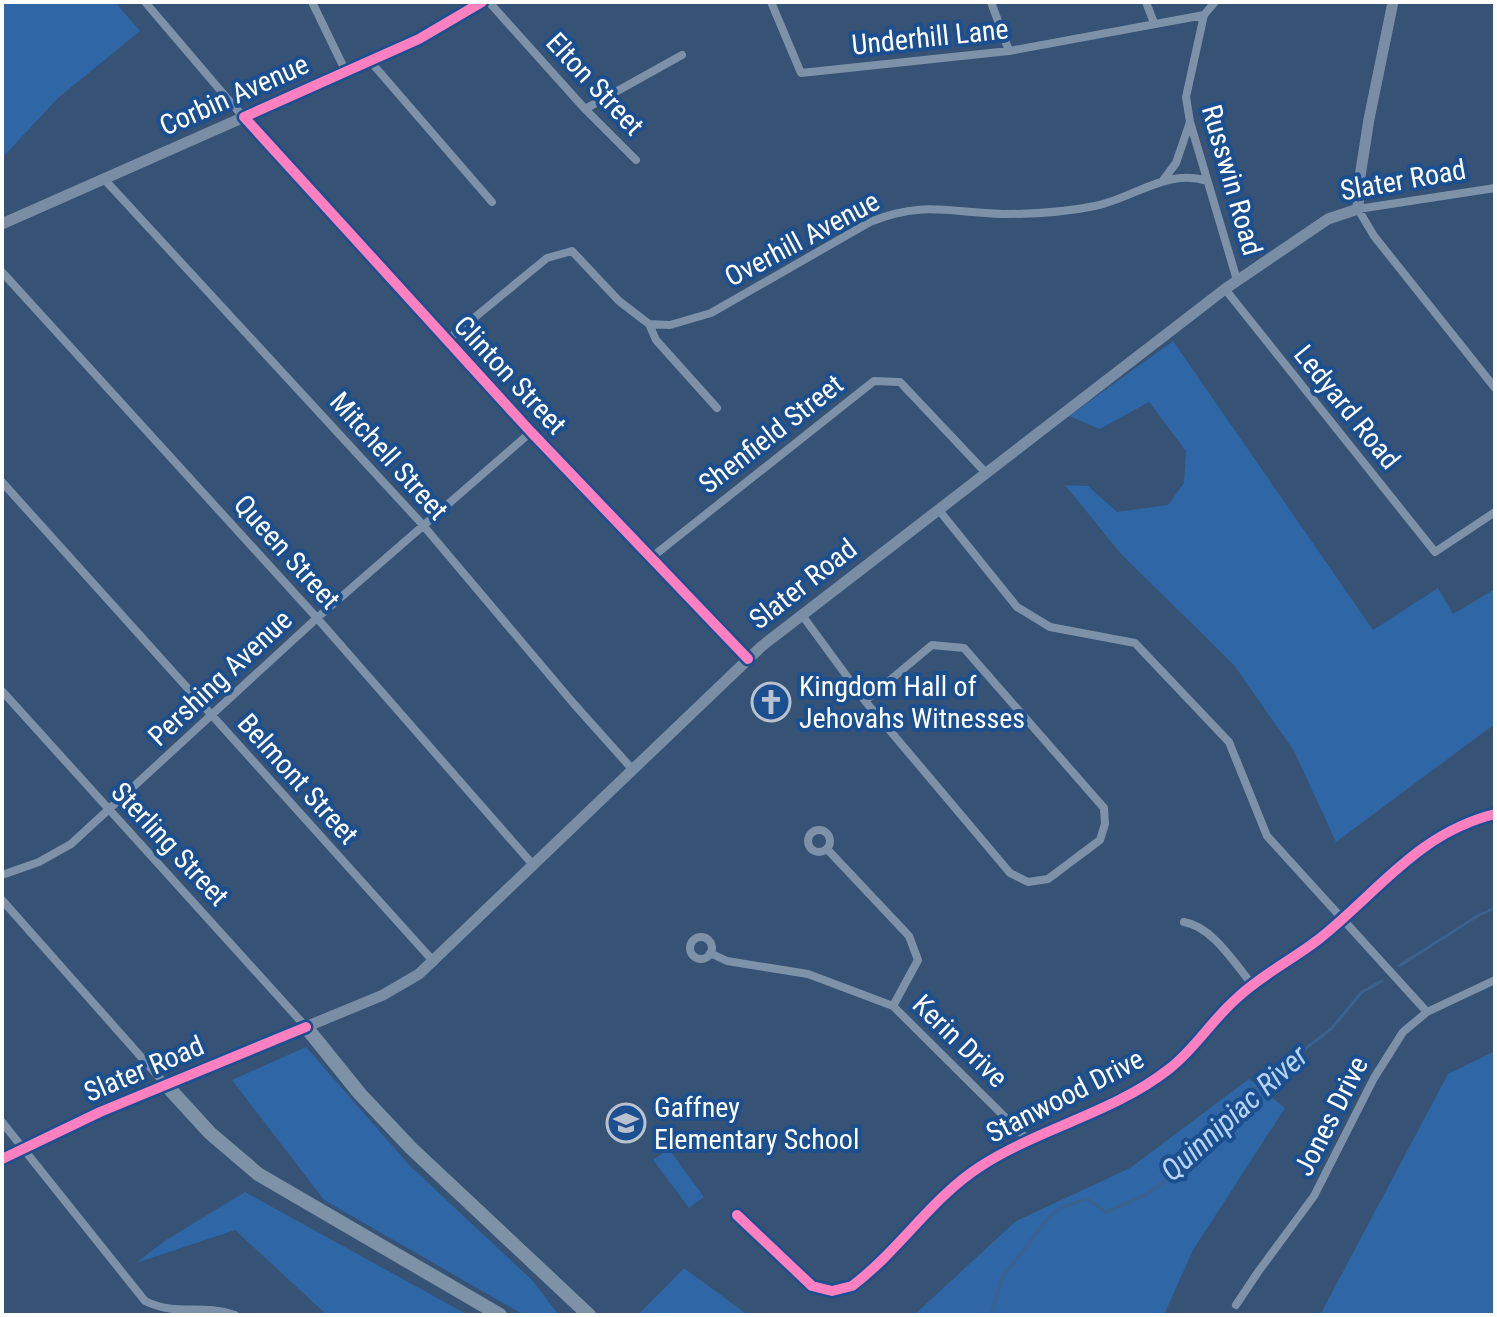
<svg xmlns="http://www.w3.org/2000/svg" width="1497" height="1317" viewBox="0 0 1497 1317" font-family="'Roboto Condensed',sans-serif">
<rect width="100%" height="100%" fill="#365274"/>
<path fill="#2f66a5" d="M2 2H115L140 31 58 98 2 158Z
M1173 341 1373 630 1438 588 1453 614 1495 589V724L1336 842 1294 751 1234 665 1121 554 1065 485 1088 486 1117 512 1168 505 1184 483 1186 451 1149 402 1100 429 1069 416Z
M306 1047 410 1166 532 1280 559 1315H524L324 1200 232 1080Z
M1495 1051V1315H1320L1448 1074Z
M1249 1079 1285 1108 1193 1250 1164 1315H914L1016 1221 1130 1168Z
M669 1149 704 1197 689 1208 653 1160Z
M245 1192 468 1315H327L235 1230 136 1263 166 1240Z
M684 1268 748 1315H638Z"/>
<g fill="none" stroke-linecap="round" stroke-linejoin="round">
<path stroke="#3b618d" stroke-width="3" d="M1399 966 1479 915 1495 908
M991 1315 1002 1278 1049 1217 1060 1208 1087 1199 1106 1212 1145 1195 1178 1172 1249 1092 1331 1029 1362 992 1382 981"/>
<path stroke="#7d92a8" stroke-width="8" d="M145 2 232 104 446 341 748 659
M312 2 346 72
M489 2 585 109 636 160
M771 2 801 73 1009 51 1204 15
M991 2 1009 51
M1146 2 1154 23
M1215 2 1204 15 1186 97 1190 122 1237 280
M370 61 492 202
M585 109 682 55
M104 179 422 524 574 704 633 770
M1164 179 1176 163 1190 122
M1495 188 1358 209 1374 236 1495 388
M2 272 317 618 534 866
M1225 289 1435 552 1495 512
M649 324 670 325 711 313 870 222C924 200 949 213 1003 214 1033 214 1066 212 1095 206 1134 198 1167 168 1207 181
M446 341 547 258 572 251 619 301 649 324 656 340 717 408
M2 482 434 962
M938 509 1017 607 1050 627 1135 643 1229 742 1267 836 1427 1012
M652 557 874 381 900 382 986 473
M802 615 865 701
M932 645 964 648 1104 808 1105 824 1100 840 1048 879 1028 882 1010 873 865 701Z
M2 691 306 1027
M808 841a11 11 0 1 1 22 0a11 11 0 1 1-22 0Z
M827 849 909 936 918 960 893 1006
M2 875 39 862 71 844 317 618 531 432
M2 900 166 1085
M1184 922C1213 927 1234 963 1252 984
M690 948a11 11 0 1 1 22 0a11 11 0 1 1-22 0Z
M710 953 727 961 808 974 893 1006 1029 1141
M2 1122 145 1301C177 1317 202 1303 235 1315
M737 1215 812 1286 832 1291 852 1286C899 1251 931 1198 981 1166 1040 1128 1113 1113 1169 1069 1194 1050 1212 1020 1236 999 1261 975 1292 960 1319 939 1378 892 1418 833 1495 814
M1236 1305 1258 1272 1314 1196 1374 1078 1403 1032 1427 1012 1495 980"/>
<path stroke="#798da4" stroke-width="11" d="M2 224 407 45 482 2
M2 1159 100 1112 383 995 419 974 762 646 1225 289 1328 219 1358 209 1359 183 1369 119 1393 2"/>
<path stroke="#7e92a7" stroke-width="14" d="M306 1027 360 1094 411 1148 589 1315
M166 1085 210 1133 258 1174 500 1315"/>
<defs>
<path id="cycleway" d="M482 2 419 39 244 117 531 432 748 659
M2 1159 100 1112 306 1027
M737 1215 812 1286 832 1291 852 1286C899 1251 931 1198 981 1166 1040 1128 1113 1113 1169 1069 1194 1050 1212 1020 1236 999 1261 975 1292 960 1319 939 1378 892 1418 833 1495 814"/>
</defs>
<use href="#cycleway" stroke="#1b4f8f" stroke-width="15"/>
<use href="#cycleway" stroke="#ff80c0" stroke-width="10"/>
</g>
<defs>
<symbol id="church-ring" viewBox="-11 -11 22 22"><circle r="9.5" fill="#1b4f8f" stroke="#b9c2ce" stroke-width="1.5"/><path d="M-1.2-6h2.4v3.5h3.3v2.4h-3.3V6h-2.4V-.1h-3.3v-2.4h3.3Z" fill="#b9c2ce"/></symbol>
<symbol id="school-ring" viewBox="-11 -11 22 22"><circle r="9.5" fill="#1b4f8f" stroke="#b9c2ce" stroke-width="1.5"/><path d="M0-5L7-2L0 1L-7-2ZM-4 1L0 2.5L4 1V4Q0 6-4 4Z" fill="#b9c2ce"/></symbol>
</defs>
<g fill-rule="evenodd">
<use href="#church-ring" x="749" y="680" width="44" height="44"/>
<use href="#school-ring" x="604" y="1101" width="44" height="44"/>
</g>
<g text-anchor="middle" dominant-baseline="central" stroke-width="8" stroke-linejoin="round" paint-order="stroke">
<g font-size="28" fill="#fff" stroke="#1b4f8f">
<text transform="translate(930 37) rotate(-6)">Underhill Lane</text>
<text transform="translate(595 84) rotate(47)">Elton Street</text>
<text transform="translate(234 95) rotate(-24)">Corbin Avenue</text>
<text transform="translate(1232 180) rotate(74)">Russwin Road</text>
<text transform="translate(1403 180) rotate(-10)">Slater Road</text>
<text transform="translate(802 239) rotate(-28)">Overhill Avenue</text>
<text transform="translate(510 375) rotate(47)">Clinton Street</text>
<text transform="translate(1347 407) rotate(51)">Ledyard Road</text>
<text transform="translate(771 434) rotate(-38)">Shenfield Street</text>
<text transform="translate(389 456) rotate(48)">Mitchell Street</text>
<text transform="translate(287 552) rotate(48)">Queen Street</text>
<text transform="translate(803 584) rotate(-38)">Slater Road</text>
<text transform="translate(220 678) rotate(-43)">Pershing Avenue</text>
<text transform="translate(298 779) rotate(48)">Belmont Street</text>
<text transform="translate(170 844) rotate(47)">Sterling Street</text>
<text transform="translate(960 1041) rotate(44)">Kerin Drive</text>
<text transform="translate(144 1069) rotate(-23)">Slater Road</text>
<text transform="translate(1065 1096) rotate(-27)">Stanwood Drive</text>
<text transform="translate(1331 1116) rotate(-63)">Jones Drive</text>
</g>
<g font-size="28" fill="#fff" stroke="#1b4f8f" text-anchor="start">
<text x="799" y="686">Kingdom Hall of<tspan x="799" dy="32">Jehovahs Witnesses</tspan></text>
<text x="654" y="1107">Gaffney<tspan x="654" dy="32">Elementary School</tspan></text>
</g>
<g font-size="30" font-style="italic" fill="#b5d3f5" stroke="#1b4f8f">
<text transform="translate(1234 1113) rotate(-42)">Quinnipiac River</text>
</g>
</g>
<rect width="1497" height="1317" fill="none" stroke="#ffffff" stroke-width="8"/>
</svg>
